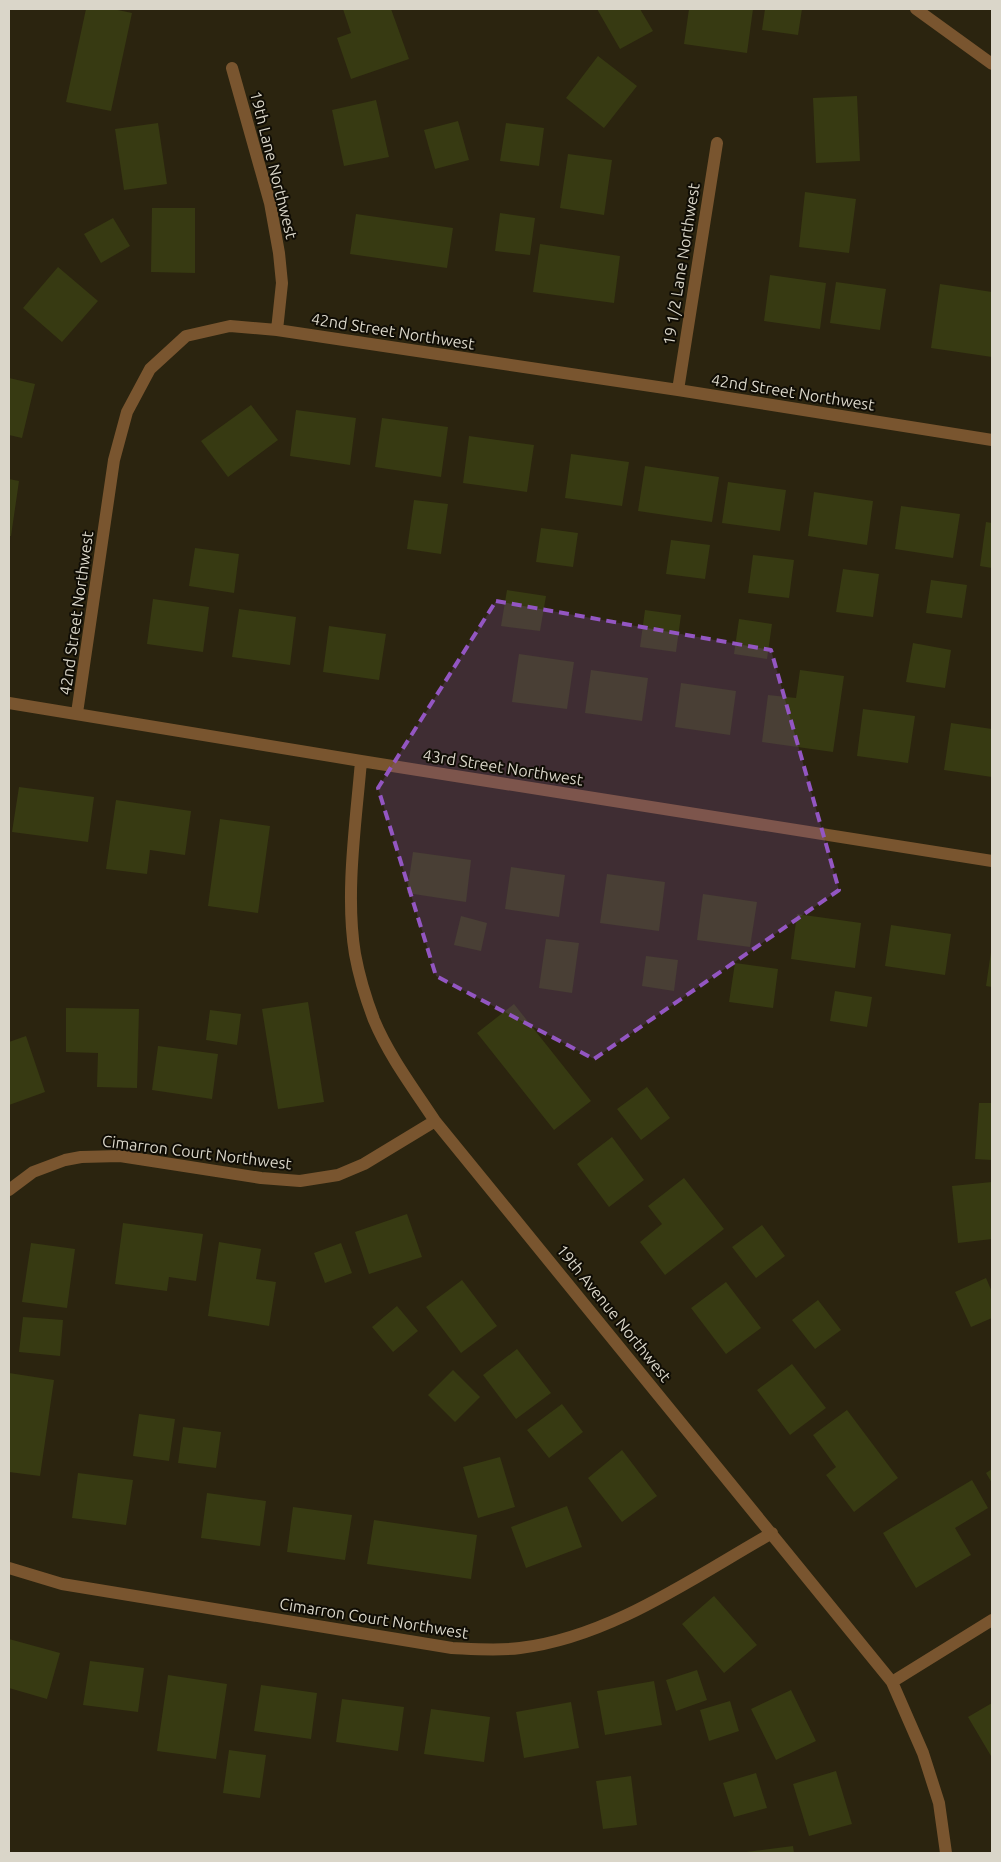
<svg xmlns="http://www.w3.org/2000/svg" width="1001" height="1862" viewBox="0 0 1001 1862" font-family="Ubuntu,sans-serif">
<rect width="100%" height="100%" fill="#2b240f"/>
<path fill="#373a12" d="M86 9H113L132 13 111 111 66 102Z
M343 9H391L409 59 351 79 337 38 351 33Z
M597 9H640L653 31 620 49Z
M689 9H753L747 53 684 44Z
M765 9H802L798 35 762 30Z
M598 56 637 86 604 128 566 98Z
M857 96 860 161 816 163 813 98Z
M376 100 389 157 344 166 332 110Z
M458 121 469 160 435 169 424 130Z
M158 123 167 184 124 190 115 129Z
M506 123 544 128 539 166 500 161Z
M568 154 612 160 604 215 560 208Z
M805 192 856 199 849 253 799 247Z
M152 208H195V273L151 272Z
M500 213 535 218 530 255 495 251Z
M356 214 453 228 447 268 350 254Z
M113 218 130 246 101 263 84 234Z
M540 244 620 256 614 303 533 292Z
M58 267 98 301 62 342 23 308Z
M770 275 826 283 820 329 764 321Z
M836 282 886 289 880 330 830 323Z
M940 284 992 292V357L931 348Z
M9 378 35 384 22 438 9 435Z
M251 405 278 440 228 477 201 441Z
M296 410 356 418 350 465 290 456Z
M382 418 448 427 441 477 375 467Z
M469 436 534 445 527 492 463 483Z
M571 454 629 462 622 506 565 498Z
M645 466 719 477 712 522 638 511Z
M9 479 19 481 11 536H9Z
M728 482 786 490 780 531 722 523Z
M814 492 873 501 867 545 808 536Z
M414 500 448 504 441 554 407 549Z
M901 506 960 514 953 558 895 549Z
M986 522 992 523V568L980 566Z
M541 528 578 533 573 567 536 562Z
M671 540 710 545 705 579 666 574Z
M195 548 239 554 234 593 189 586Z
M753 555 794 560 789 598 748 593Z
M843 569 879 574 873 617 836 612Z
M931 580 967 585 962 618 926 613Z
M507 590 546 596 540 631 501 626Z
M153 599 209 607 203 652 147 644Z
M239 609 296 617 290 665 232 657Z
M645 610 681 615 676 652 640 647Z
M739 619 772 624 767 659 734 654Z
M329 626 386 634 379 680 323 672Z
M913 643 951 650 945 688 906 682Z
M519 654 574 662 567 709 512 702Z
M591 670 648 678 642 721 585 713Z
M800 670 844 676 833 752 762 742 768 695 796 698Z
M681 683 736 691 730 735 675 727Z
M863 709 915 716 908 763 857 756Z
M951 723 992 729V777L944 770Z
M19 787 94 797 88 842 12 832Z
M116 800 191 811 185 855 150 850 147 874 106 869Z
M220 819 270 826 258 913 208 906Z
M413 852 471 860 466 902 407 893Z
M511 867 565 875 559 917 505 909Z
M607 874 665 882 659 931 600 923Z
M703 894 757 902 750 947 697 940Z
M797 914 861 923 855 968 791 959Z
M461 916 487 923 481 951 454 945Z
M891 925 951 934 945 975 885 966Z
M546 939 579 943 572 993 539 988Z
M991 952H992V987L986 986Z
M646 956 678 960 674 991 642 986Z
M735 963 778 969 773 1008 729 1002Z
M835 991 872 997 867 1027 830 1021Z
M308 1002 324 1102 278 1109 262 1009Z
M514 1004 591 1101 554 1130 477 1033Z
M66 1008 139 1009 137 1088 97 1087 98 1053 66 1052Z
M210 1010 241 1014 237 1045 206 1040Z
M26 1036 45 1092 9 1105V1042Z
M158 1046 218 1054 212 1099 152 1090Z
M647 1087 670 1118 641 1140 617 1109Z
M979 1103H992V1160L975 1159Z
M612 1137 644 1180 609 1207 577 1164Z
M684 1178 724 1229 665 1275 640 1242 662 1224 648 1206Z
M992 1182V1239L958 1243 952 1186Z
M407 1214 422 1257 369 1274 355 1232Z
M123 1223 203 1234 196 1281 169 1277 167 1291 115 1284Z
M762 1225 785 1256 756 1278 732 1247Z
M219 1242 261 1249 256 1279 276 1282 269 1326 208 1316Z
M31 1243 75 1249 67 1308 22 1302Z
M341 1243 352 1273 325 1283 314 1253Z
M986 1278 992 1292V1318L971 1327 955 1292Z
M462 1280 497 1326 461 1353 426 1307Z
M726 1282 761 1328 726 1354 691 1308Z
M818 1300 841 1330 815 1349 792 1320Z
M397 1306 418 1331 393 1352 372 1327Z
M23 1317 63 1320 60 1356 19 1352Z
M517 1349 551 1393 516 1419 483 1375Z
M792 1364 826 1408 790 1435 757 1390Z
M453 1370 480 1397 455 1422 428 1395Z
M9 1373 54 1380 40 1476 9 1472Z
M562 1404 583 1432 549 1458 527 1430Z
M847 1410 898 1478 854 1512 826 1475 836 1467 813 1435Z
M139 1414 175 1419 169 1461 133 1456Z
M183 1427 221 1432 216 1468 178 1463Z
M622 1450 657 1496 622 1522 588 1478Z
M500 1457 515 1507 478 1518 463 1467Z
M992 1469V1483L986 1473Z
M78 1473 133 1480 126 1525 72 1518Z
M972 1480 988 1508 955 1528 971 1555 916 1588 883 1533Z
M207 1493 266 1501 260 1546 201 1538Z
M567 1506 582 1547 526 1568 511 1527Z
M293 1507 352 1515 345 1560 287 1552Z
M374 1520 477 1535 471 1579 367 1564Z
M714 1596 757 1645 724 1673 682 1624Z
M9 1639 60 1653 47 1699 9 1688Z
M90 1661 144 1668 138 1712 83 1705Z
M697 1670 707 1700 676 1711 666 1680Z
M168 1675 227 1684 216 1759 157 1751Z
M654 1681 662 1725 605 1735 597 1691Z
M261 1685 317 1693 311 1739 254 1731Z
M791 1690 816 1741 776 1760 751 1709Z
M342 1699 404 1707 398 1751 336 1742Z
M730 1701 739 1731 709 1741 700 1710Z
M571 1702 579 1748 524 1758 516 1712Z
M992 1703V1755L991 1756 968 1717Z
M431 1709 490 1717 484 1762 424 1754Z
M229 1750 266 1755 260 1798 223 1793Z
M836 1771 852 1824 809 1836 793 1784Z
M756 1773 767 1808 734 1817 723 1783Z
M631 1776 637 1825 603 1829 596 1781Z
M793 1846 794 1853H746V1852Z"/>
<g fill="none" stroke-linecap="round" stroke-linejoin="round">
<path stroke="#79552f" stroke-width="12" d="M916 9 992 64
M232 68 270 203 279 253 282 283 277 330
M678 390 717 143
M9 703 361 761 992 861
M77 713 114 460 127 412 150 369 186 336 230 326 277 330 678 390 992 440
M361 761C356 822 345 894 355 954 359 976 366 999 374 1020 389 1056 414 1089 435 1121L892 1682 923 1753 939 1803 946 1853
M9 1190 33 1172 65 1160 81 1157 120 1156 261 1178 300 1181 338 1175 364 1164 435 1121
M9 1568 62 1584 452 1648C474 1649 498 1651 520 1648 611 1637 694 1577 772 1533
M892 1682 992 1620"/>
</g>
<path fill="#9356c2" fill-opacity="0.2" stroke="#9356c2" stroke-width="4" stroke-dasharray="10 6" stroke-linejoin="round" d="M496 601 771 650 839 890 594 1059 436 976 378 788Z"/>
<g text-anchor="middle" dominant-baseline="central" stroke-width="4" stroke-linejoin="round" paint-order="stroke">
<g font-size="16" fill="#dad6c9" stroke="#100d05">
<text transform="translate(274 165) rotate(76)">19th Lane Northwest</text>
<text transform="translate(681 264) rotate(-81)">19 1/2 Lane Northwest</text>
<text transform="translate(393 331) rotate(9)">42nd Street Northwest</text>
<text transform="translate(793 392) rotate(9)">42nd Street Northwest</text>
<text transform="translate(76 613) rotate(-82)">42nd Street Northwest</text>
<text transform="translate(503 767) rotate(9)">43rd Street Northwest</text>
<text transform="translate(197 1152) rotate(7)">Cimarron Court Northwest</text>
<text transform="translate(614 1313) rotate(51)">19th Avenue Northwest</text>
<text transform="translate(374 1618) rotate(9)">Cimarron Court Northwest</text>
</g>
</g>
<rect width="1001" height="1862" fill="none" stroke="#dad6c9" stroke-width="20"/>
</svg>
